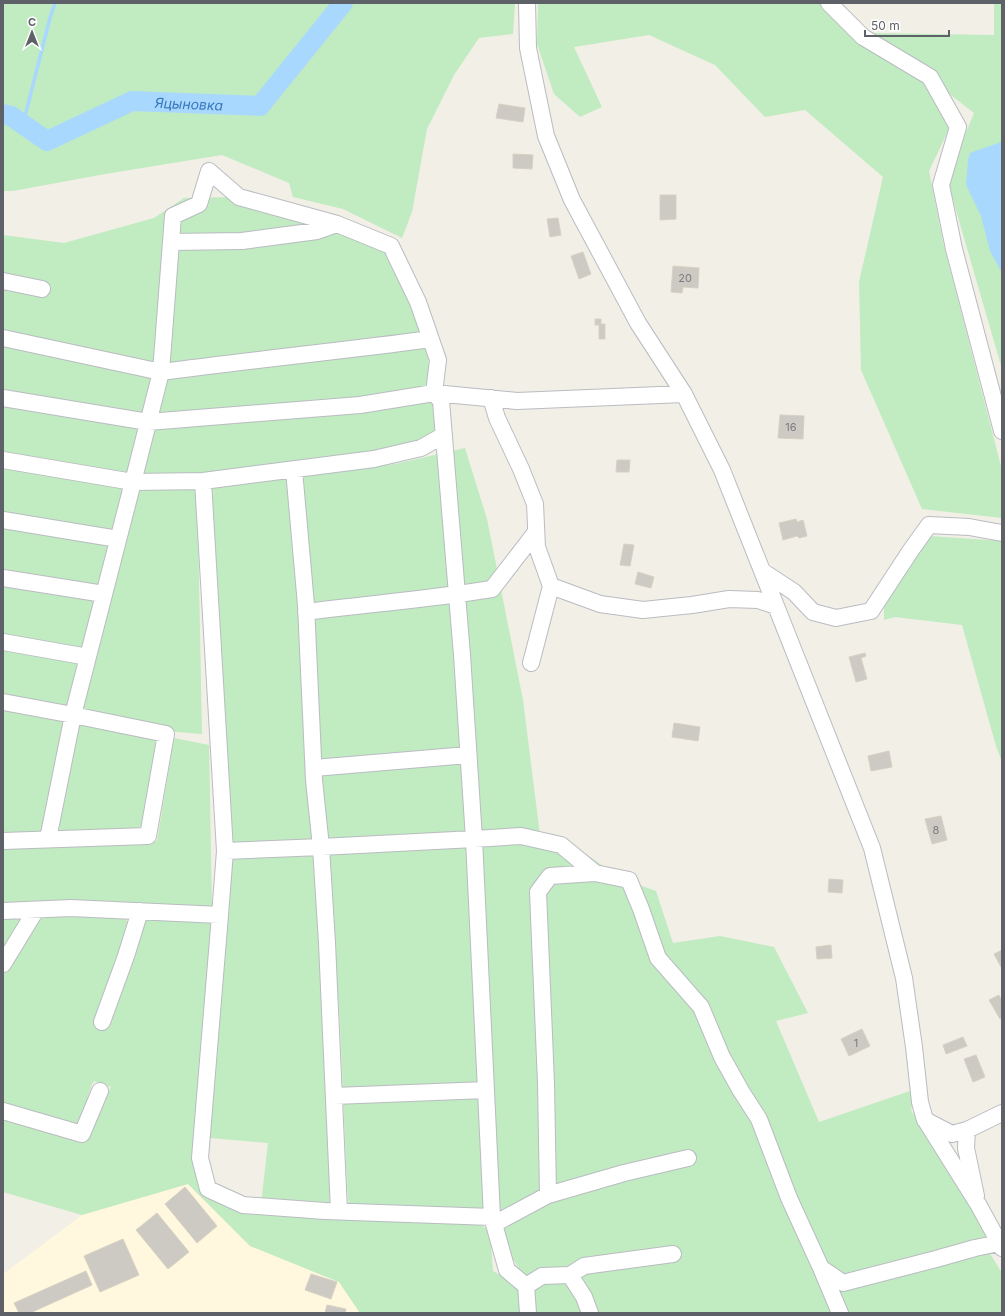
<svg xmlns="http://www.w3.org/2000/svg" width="1005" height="1316" viewBox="0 0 1005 1316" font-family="Inter,sans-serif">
<rect width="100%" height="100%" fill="#f1efe6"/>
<path fill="#fff8de" d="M188 1184 250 1246 339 1282 360 1313H3V1274L82 1215Z"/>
<path fill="#c1ebc1" d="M3 3H515L513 34 479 38 454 75 427 129 412 212 402 238 343 209 293 197 289 183 222 155 105 174 13 191H3Z
M538 3H820L841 23 924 81 949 129 929 171 943 242 1002 470V518L922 509 861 370 859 282 883 177 805 110 765 117 715 65 649 35 574 47 602 107 580 117 554 94 537 44Z
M994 3H1002V369L947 179 974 113 871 33 994 35Z
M235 197 385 250 422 325 440 428 426 440 393 453 197 476 202 734 165 731 147 829 3 834V235L64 243 154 218 184 198Z
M465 448 487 519 523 700 540 835 586 854 620 878 656 891 673 943 720 936 774 947 808 1013 776 1021 819 1122 916 1089 911 1110 993 1237 989 1252 1002 1273V1313H595L576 1276 524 1277 504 1244 502 1217 349 1207 347 1187 340 1024 327 838 231 843 223 743 211 486 395 464Z
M930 536 1002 541V762L996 746 962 625 895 617 884 620V605Z
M174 738 209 745 212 907 3 904V846L157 841Z
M230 856H314L325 1040 330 1207 261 1204 268 1143 210 1138 222 923Z
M39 915 123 916 129 924 146 918 217 919 196 1163 237 1209 474 1220 490 1231 493 1271 518 1285 523 1313H360L339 1282 250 1246 188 1184 82 1215 3 1192V1121L4 1120 84 1141 111 1087 94 1081 92 1084 78 1127 3 1106V975Z
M3 919H25L3 957Z
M567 1280 586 1313H532L531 1286Z"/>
<path fill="#a9d8ff" d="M1001 142H1002V273L990 251 981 216 966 185 968 160 970 153Z"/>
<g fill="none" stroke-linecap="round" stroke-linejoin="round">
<path stroke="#a9d8ff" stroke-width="3.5" d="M23 124 50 18 55 3"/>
<path stroke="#a9d8ff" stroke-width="20" id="s1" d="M3 114 11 116 47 141 132 101 260 106 343 3"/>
</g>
<path fill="#cdcac3" stroke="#d7d1c4" d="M499 104 525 108 523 122 496 118Z
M513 154 533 155 532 169 513 168Z
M660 195H676V219L660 220Z
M558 218 561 235 550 237 547 219Z
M583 252 591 274 579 279 571 256Z
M673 266 699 268 698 288 683 287 682 293 671 292Z
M595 319H601V324H605V339H599V325H595Z
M780 415 804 416 803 439 778 438Z
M617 460H630L629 472H616Z
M796 519 797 522 803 520 807 536 799 538 797 536 783 540 779 523Z
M624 544 634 545 630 566 620 565Z
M638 572 654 577 651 588 635 584Z
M865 653 866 656 861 658 867 679 856 682 849 657Z
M674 723 700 727 698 741 672 737Z
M889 751 892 767 871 771 868 756Z
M941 816 947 840 932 844 925 819Z
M829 879 843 880 842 893 828 892Z
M831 945 832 958 817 959 816 947Z
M1002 950V967H1001L994 954Z
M999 995 1002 1001V1018L1000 1019 989 1000Z
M862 1029 870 1046 849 1056 841 1039Z
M963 1037 967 1046 946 1054 943 1045Z
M976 1055 985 1077 973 1082 964 1059Z
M185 1187 217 1226 197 1243 165 1204Z
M157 1213 189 1252 168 1269 136 1230Z
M123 1239 139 1275 100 1292 84 1256Z
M86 1271 92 1285 30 1313H19L14 1303Z
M311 1274 337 1282 331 1299 305 1290Z
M327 1305 346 1309 345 1313H325Z"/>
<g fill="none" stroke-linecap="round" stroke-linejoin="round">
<defs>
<path id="minor" d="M527 3 528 48 546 136 572 200 638 323 684 394 722 470 872 848 904 978 914 1047 920 1102 925 1120 952 1134 967 1130 1002 1113
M829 3 863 37 930 77 958 127 941 185 954 249 1002 431
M171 242 242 241 317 231 337 224
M3 281 42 289
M3 338 161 372 133 482 3 460
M431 339C341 351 251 360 161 372L173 216 199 204 209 171 239 197 337 224 391 246 418 302 438 360 434 393 517 401 684 394
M3 398 148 422 360 405 434 393 441 401 462 655 474 839 321 847 314 780 306 605 294 470
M491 398 497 418 521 469 535 504 537 547 551 586 600 604 643 610 692 605 729 599 758 600 776 606
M203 481 374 459 421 448 444 435
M3 520 118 539
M762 571 794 592 813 612 836 618 871 611 911 550 929 525 969 527 1002 533
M3 578 104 594
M306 612C368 604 431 599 492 589L536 532
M3 642 88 657
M531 663 551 586
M3 702 73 715 48 839
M314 768 468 755
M3 841 148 836 166 734 73 715 133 482 203 481 225 851
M3 911 71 908 220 915 200 1158 208 1189 243 1205 325 1211 492 1217 507 1270 526 1286 528 1313
M220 915 225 851 321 847 327 943 339 1211
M3 964 36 910
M102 1022 126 956 140 911
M334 1096 486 1090
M3 1111 82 1134 100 1091
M926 1121 978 1204 1002 1248
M967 1130 966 1148 976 1196
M548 1195 624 1173 688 1158
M492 1217 474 839 521 836 561 845 595 873 629 880 641 909 658 958 701 1007 722 1057 741 1091 759 1119 789 1198 821 1268 843 1283 936 1259 975 1248 999 1243
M494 1224 548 1195 546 1083 538 892 550 876 595 873
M821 1268 840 1313
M570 1275 584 1266 673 1254
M526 1286 542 1276 570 1275 584 1297 590 1313"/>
</defs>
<use href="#minor" stroke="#b9bcc1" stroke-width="18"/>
<use href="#minor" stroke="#fff" stroke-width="16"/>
</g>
<g text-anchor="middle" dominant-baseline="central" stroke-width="4" stroke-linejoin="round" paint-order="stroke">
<g font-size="11" fill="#7a7c7f">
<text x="685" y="278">20</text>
<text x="791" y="427">16</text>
<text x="936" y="830">8</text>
<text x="856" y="1043">1</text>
</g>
<g font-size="14" font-style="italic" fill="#3978bd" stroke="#fff">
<text stroke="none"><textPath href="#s1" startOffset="203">Яцыновка</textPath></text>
</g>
</g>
<rect width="1005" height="1316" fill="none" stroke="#5e6268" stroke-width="8"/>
<g transform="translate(32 32)" stroke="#ffffff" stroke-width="3" paint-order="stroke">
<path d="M0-3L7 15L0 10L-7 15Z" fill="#5e6268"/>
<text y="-6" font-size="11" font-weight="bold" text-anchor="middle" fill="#5e6268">С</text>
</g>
<path d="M865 30v6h84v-6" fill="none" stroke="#5e6268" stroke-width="2"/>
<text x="871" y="30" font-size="12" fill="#5e6268" stroke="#ffffff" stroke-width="3" paint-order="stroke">50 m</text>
</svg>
